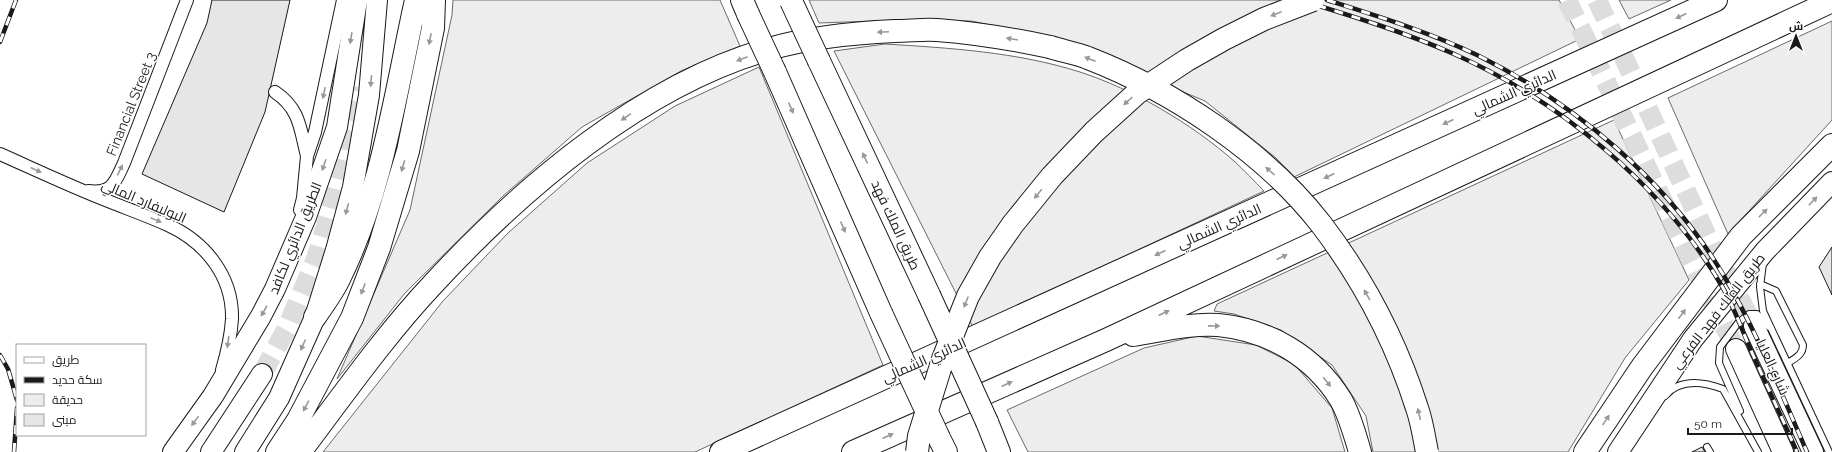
<svg xmlns="http://www.w3.org/2000/svg" width="1832" height="452" viewBox="0 0 1832 452" font-family="Raleway,Cairo,sans-serif">
<rect width="100%" height="100%" fill="#fff"/>
<path fill="#ededed" stroke="#6a6a6a" d="M453 0H720L740 46 681 71 582 127 503 196 405 293 337 379 410 210 452 15Z
M809 0H1559L1580 39 1294 177 1276 158 1205 101 1051 37 971 21 900 20 819 23Z
M1619 0H1671L1629 19Z
M1832 21V120L1728 234 1668 98Z
M885 44C950 48 1017 52 1080 72 1133 89 1192 124 1234 161 1244 170 1254 181 1264 191L973 327 834 51Z
M759 67 883 365 695 452H323L443 301 508 233 587 163 675 106Z
M1614 120 1689 280 1625 358 1568 452H1373L1366 416 1332 365 1281 330 1234 314 1214 311 1217 304Z
M1197 336 1256 345 1294 364 1332 408 1345 452H1028L1007 410 1144 348Z"/>
<path fill="#e6e6e6" stroke="#1a1a1a" d="M212 0H290L265 112 224 212 142 174 207 23Z
M1832 247V295L1819 267Z
M1702 447 1705 452H1692Z"/>
<g fill="none" stroke-linecap="round" stroke-linejoin="round">
<path stroke="#ddd" stroke-width="20" stroke-dasharray="20 10" stroke-linecap="butt" d="M1567 0 1691 260 1736 349
M1597 0 1712 247 1754 326
M262 374 287 328 316 259 336 192 362 88"/>
<defs>
<path id="service" d="M1763 263 1760 287 1763 311 1829 452
M1760 284 1776 291 1803 345C1803 355 1795 358 1788 363
M1665 396C1680 378 1704 382 1723 389L1758 452
M1740 411 1719 363 1720 347 1738 323 1749 314H1757L1769 327
M1707 447 1710 452"/>
<path id="minor" d="M275 92C300 109 300 128 307 156
M0 154C36 170 72 187 108 201 128 209 148 216 168 225 205 242 233 276 232 319 231 336 227 353 222 370
M88 191C113 194 115 182 124 163L187 0
M300 210 303 198 307 156 315 132 343 0"/>
<path id="primary" d="M1754 326 1813 452
M1736 349 1783 452
M173 452 213 396 261 316 275 289 306 217 337 127 357 0
M211 452 262 374
M245 452 279 398 315 317 336 250 353 187 369 95 377 0
M1618 452 1693 339 1765 251 1832 182"/>
<path id="motorway" d="M742 0 748 14
M819 61 929 295
M775 72 881 313
M315 317C323 305 332 293 338 281 382 193 395 95 416 0
M1133 335C1160 331 1190 323 1218 325 1269 330 1314 356 1341 400 1350 416 1355 435 1360 452
M987 422 999 452
M939 438 946 452
M277 452 298 420 352 318 379 248 408 151 433 28 434 0
M300 452C343 395 385 335 434 283 522 188 642 85 769 49 810 37 852 33 895 31 909 31 923 29 937 30 975 33 1013 39 1050 47
M721 452 1716 0
M853 452 1106 340 1832 1
M1585 452 1642 367 1741 236 1832 145"/>
</defs>
<use href="#service" stroke="#1a1a1a" stroke-width="8"/>
<use href="#minor" stroke="#1a1a1a" stroke-width="14"/>
<use href="#primary" stroke="#1a1a1a" stroke-width="22"/>
<use href="#motorway" stroke="#1a1a1a" stroke-width="24"/>
<use href="#service" stroke="#fff" stroke-width="6"/>
<use href="#minor" stroke="#fff" stroke-width="12"/>
<use href="#primary" stroke="#fff" stroke-width="20"/>
<use href="#motorway" stroke="#fff" stroke-width="22"/>
<defs>
<path id="rail" d="M1300 0C1352 16 1404 32 1454 54 1560 101 1664 186 1723 288 1735 309 1743 333 1753 355 1768 388 1783 420 1797 452
M1327 0C1377 16 1429 32 1477 55 1576 104 1668 181 1724 276 1757 332 1781 393 1807 452
M0 42 16 0
M0 355 8 369 17 400
M14 452 17 408"/>
</defs>
<use href="#rail" stroke="#1a1a1a" stroke-width="4.5"/>
<use href="#rail" stroke="#fff" stroke-width="3" stroke-dasharray="9" stroke-linecap="butt"/>
<defs>
<path id="motorway-bridge" d="M791 1 819 61
M748 14 775 72
M1050 47C1062 51 1076 53 1088 58 1173 91 1265 152 1321 224 1363 279 1396 342 1417 408 1422 422 1424 437 1427 452
M929 295 987 422
M881 313 939 438
M917 452 919 436 943 359 968 296 990 257 1013 224 1052 176 1094 132 1137 93 1187 60 1224 39 1264 19 1313 0"/>
</defs>
<use href="#motorway-bridge" stroke="#1a1a1a" stroke-width="24" stroke-linecap="butt"/>
<use href="#motorway-bridge" stroke="#fff" stroke-width="22"/>
</g>
<defs><path id="oneway-solid" d="M-6-.8H1V-3.2L6.5 0L1 3.2V.8H-6Z"/></defs>
<g fill="#989898">
<use href="#oneway-solid" transform="translate(1276 14) rotate(159)"/>
<use href="#oneway-solid" transform="translate(1681 16) rotate(156)"/>
<use href="#oneway-solid" transform="translate(883 32) rotate(178)"/>
<use href="#oneway-solid" transform="translate(351 38) rotate(99)"/>
<use href="#oneway-solid" transform="translate(430 39) rotate(101)"/>
<use href="#oneway-solid" transform="translate(1012 39) rotate(-170)"/>
<use href="#oneway-solid" transform="translate(742 59) rotate(159)"/>
<use href="#oneway-solid" transform="translate(1090 59) rotate(-159)"/>
<use href="#oneway-solid" transform="translate(371 81) rotate(95)"/>
<use href="#oneway-solid" transform="translate(324 93) rotate(102)"/>
<use href="#oneway-solid" transform="translate(1128 101) rotate(138)"/>
<use href="#oneway-solid" transform="translate(791 108) rotate(66)"/>
<use href="#oneway-solid" transform="translate(626 117) rotate(146)"/>
<use href="#oneway-solid" transform="translate(1448 122) rotate(156)"/>
<use href="#oneway-solid" transform="translate(865 158) rotate(-115)"/>
<use href="#oneway-solid" transform="translate(324 165) rotate(109)"/>
<use href="#oneway-solid" transform="translate(403 166) rotate(106)"/>
<use href="#oneway-solid" transform="translate(36 170) rotate(24)"/>
<use href="#oneway-solid" transform="translate(120 170) rotate(-64)"/>
<use href="#oneway-solid" transform="translate(1270 171) rotate(-139)"/>
<use href="#oneway-solid" transform="translate(1329 176) rotate(156)"/>
<use href="#oneway-solid" transform="translate(1038 194) rotate(129)"/>
<use href="#oneway-solid" transform="translate(1813 201) rotate(-46)"/>
<use href="#oneway-solid" transform="translate(347 209) rotate(105)"/>
<use href="#oneway-solid" transform="translate(1763 213) rotate(-45)"/>
<use href="#oneway-solid" transform="translate(156 220) rotate(22)"/>
<use href="#oneway-solid" transform="translate(843 227) rotate(66)"/>
<use href="#oneway-solid" transform="translate(1160 253) rotate(156)"/>
<use href="#oneway-solid" transform="translate(1282 257) rotate(-25)"/>
<use href="#oneway-solid" transform="translate(363 289) rotate(111)"/>
<use href="#oneway-solid" transform="translate(1367 295) rotate(-120)"/>
<use href="#oneway-solid" transform="translate(966 302) rotate(112)"/>
<use href="#oneway-solid" transform="translate(264 311) rotate(119)"/>
<use href="#oneway-solid" transform="translate(1164 313) rotate(-25)"/>
<use href="#oneway-solid" transform="translate(1682 314) rotate(-53)"/>
<use href="#oneway-solid" transform="translate(1214 326) rotate(1)"/>
<use href="#oneway-solid" transform="translate(228 342) rotate(98)"/>
<use href="#oneway-solid" transform="translate(303 345) rotate(114)"/>
<use href="#oneway-solid" transform="translate(1327 382) rotate(51)"/>
<use href="#oneway-solid" transform="translate(1007 384) rotate(-24)"/>
<use href="#oneway-solid" transform="translate(306 406) rotate(118)"/>
<use href="#oneway-solid" transform="translate(1419 414) rotate(-103)"/>
<use href="#oneway-solid" transform="translate(1606 420) rotate(-56)"/>
<use href="#oneway-solid" transform="translate(195 421) rotate(126)"/>
<use href="#oneway-solid" transform="translate(888 436) rotate(-24)"/>
</g>
<g text-anchor="middle" dominant-baseline="central" stroke-width="3" stroke-linejoin="round" paint-order="stroke">
<g font-size="14" fill="#1a1a1a" stroke="#fff">
<text transform="translate(1514 92) rotate(-24)">الدائري الشمالي</text>
<text transform="translate(131 104) rotate(-68)">Financial Street 3</text>
<text transform="translate(144 201) rotate(23)">البوليفارد المالي</text>
<text transform="translate(896 225) rotate(65)">طريق الملك فهد</text>
<text transform="translate(1219 226) rotate(-24)">الدائري الشمالي</text>
<text transform="translate(295 238) rotate(-68)">الطريق الدائري لكافد</text>
<text transform="translate(1718 311) rotate(-52)">طريق الملك فهد الفرعي</text>
<text transform="translate(924 360) rotate(-24)">الدائري الشمالي</text>
<text transform="translate(1773 367) rotate(65)">شارع العليا</text>
</g>
</g>
<rect x="16" y="344" width="130" height="92" fill="#ffffff" stroke="#a3a3a3"/>
<rect x="24" y="357" width="20" height="6" fill="#ffffff" stroke="#a3a3a3"/>
<text x="52" y="364" font-size="12" fill="#1a1a1a">طريق</text>
<rect x="24" y="377" width="20" height="6" fill="#1a1a1a" stroke="#a3a3a3"/>
<text x="52" y="384" font-size="12" fill="#1a1a1a">سكة حديد</text>
<rect x="24" y="394" width="20" height="12" fill="#ededed" stroke="#a3a3a3"/>
<text x="52" y="404" font-size="12" fill="#1a1a1a">حديقة</text>
<rect x="24" y="414" width="20" height="12" fill="#e6e6e6" stroke="#a3a3a3"/>
<text x="52" y="424" font-size="12" fill="#1a1a1a">مبنى</text>
<g transform="translate(1796 36)" stroke="#ffffff" stroke-width="3" paint-order="stroke">
<path d="M0-3L7 15L0 10L-7 15Z" fill="#1a1a1a"/>
<text y="-6" font-size="11" font-weight="bold" text-anchor="middle" fill="#1a1a1a">ش</text>
</g>
<path d="M1688 428v6h104v-6" fill="none" stroke="#1a1a1a" stroke-width="2"/>
<text x="1694" y="428" font-size="12" fill="#1a1a1a" stroke="#ffffff" stroke-width="3" paint-order="stroke">50 m</text>
</svg>
